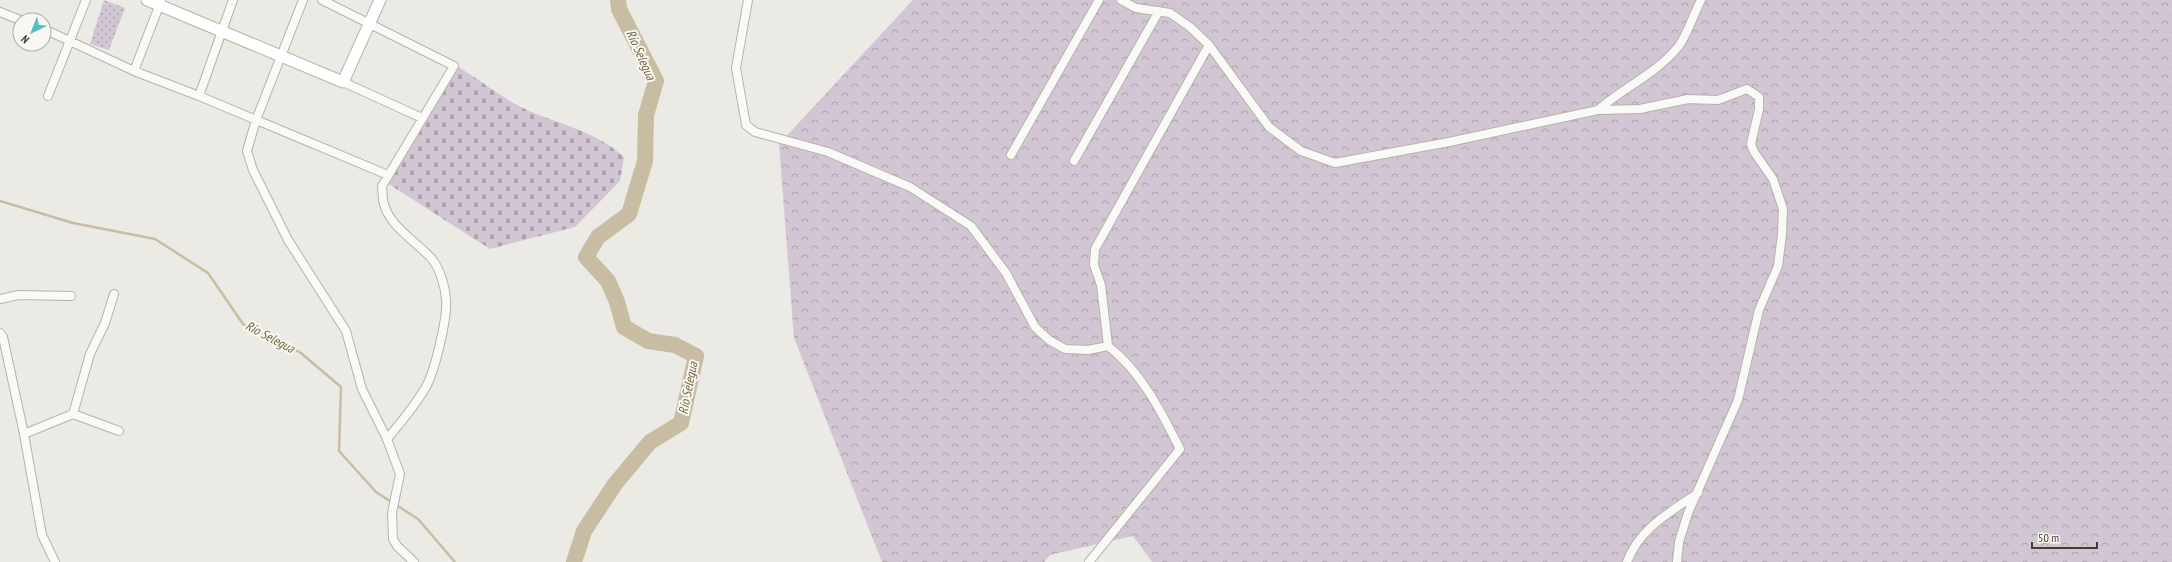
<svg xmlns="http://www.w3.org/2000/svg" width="2172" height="562" viewBox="0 0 2172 562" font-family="'PT Sans Narrow',sans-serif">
<defs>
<pattern id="grass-dots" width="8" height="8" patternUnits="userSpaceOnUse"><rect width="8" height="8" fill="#d3c6d4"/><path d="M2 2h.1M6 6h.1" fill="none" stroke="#ada2ac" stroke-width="1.8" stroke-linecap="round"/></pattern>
<pattern id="forest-crowns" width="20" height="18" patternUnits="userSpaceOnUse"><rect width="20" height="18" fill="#d3c6d4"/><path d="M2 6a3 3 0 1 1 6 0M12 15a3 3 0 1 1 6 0" fill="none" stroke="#ada2ac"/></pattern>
<pattern id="cemetery-stones" width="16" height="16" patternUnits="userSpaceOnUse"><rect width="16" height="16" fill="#d3c6d4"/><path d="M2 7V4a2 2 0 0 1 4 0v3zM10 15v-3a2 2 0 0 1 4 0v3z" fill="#ada2ac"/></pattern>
</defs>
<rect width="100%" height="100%" fill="#ebeae4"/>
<path fill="url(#grass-dots)" d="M104 0 125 8 109 50 90 44Z"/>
<path fill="url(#forest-crowns)" d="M913 0H2172V562H1152L1133 536 1050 555 1044 562H882L794 338 779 144Z"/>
<path fill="url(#cemetery-stones)" d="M457 66C480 80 502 98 525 109 560 125 594 130 624 157L620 181 575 227 490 249 384 181Z"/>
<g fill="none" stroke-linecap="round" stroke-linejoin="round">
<path stroke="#c8bda2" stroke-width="2.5" d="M0 201 73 223 155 239 208 273 243 324 301 353 341 387 339 451 376 492 418 519 455 562"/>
<path stroke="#c8bda2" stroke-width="16" d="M574 562 584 531 615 484 650 442 681 423 696 356 675 345 648 341 624 327 617 302 608 281 586 257 598 237 629 214 645 161 646 115 656 81 619 9 618 0"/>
<defs>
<path id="minor" d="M303 0 256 120 247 151 253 170 288 240 346 331 362 389 387 439 400 474 392 513 393 539 397 546 414 562
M322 0 454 66 382 186C383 192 382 199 384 204 390 227 417 242 432 259 440 269 445 286 446 299 448 317 435 369 427 385 416 405 401 422 387 439
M748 0 736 68 746 125 755 132 828 152 910 187 971 226 1006 273 1035 327 1049 340 1065 349 1088 350 1108 346C1141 371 1162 413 1180 449L1089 562
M1121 0 1136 8 1170 13 1190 27 1209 45 1269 127 1301 151 1335 163 1449 142 1598 110C1623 88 1657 73 1678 47 1687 36 1694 13 1701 0
M0 12 20 20
M44 29 134 71 199 96 388 175
M134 71 161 1
M343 82 422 118
M48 96 86 0
M199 96 233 0
M1598 110 1640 109 1688 99 1718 100 1747 89 1759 97V109L1751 144 1754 152 1773 179 1783 209 1782 234 1778 266 1759 310 1738 400 1688 513 1679 542 1677 562
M1011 155 1099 0
M1074 161 1159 11
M0 299 18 295 71 296
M0 333 3 337 24 434 42 535 55 562
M1108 346 1101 285 1094 265 1095 249 1209 45
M73 414 90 354 105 323 114 294
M24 434 73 414 119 431
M1627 562C1639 529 1670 512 1698 493"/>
<path id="secondary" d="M147 0 343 82 380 0"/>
</defs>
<use href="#minor" stroke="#b5b3a9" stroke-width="10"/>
<use href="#secondary" stroke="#b5b3a9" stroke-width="13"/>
<use href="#minor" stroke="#f9f9f7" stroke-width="8"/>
<use href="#secondary" stroke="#fff" stroke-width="11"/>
</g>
<g text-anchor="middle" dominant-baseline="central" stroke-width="4" stroke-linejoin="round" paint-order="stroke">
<g font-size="13" font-style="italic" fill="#74653a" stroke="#f8f7f4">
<text transform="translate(641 55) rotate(66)">Río Selegua</text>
<text transform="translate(270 337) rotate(28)">Río Selegua</text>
<text transform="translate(688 388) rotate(-79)">Río Selegua</text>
</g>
</g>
<g transform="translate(32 32) rotate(223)"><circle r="19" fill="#f8f7f4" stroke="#afada4"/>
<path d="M0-3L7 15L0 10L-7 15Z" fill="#54c0c6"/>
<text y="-6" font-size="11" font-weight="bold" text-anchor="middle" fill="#423f2d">N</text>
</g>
<path d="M2032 542v6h65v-6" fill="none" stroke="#423f2d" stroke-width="2"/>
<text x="2038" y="542" font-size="12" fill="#423f2d" stroke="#f8f7f4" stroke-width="3" paint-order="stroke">50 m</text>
</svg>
